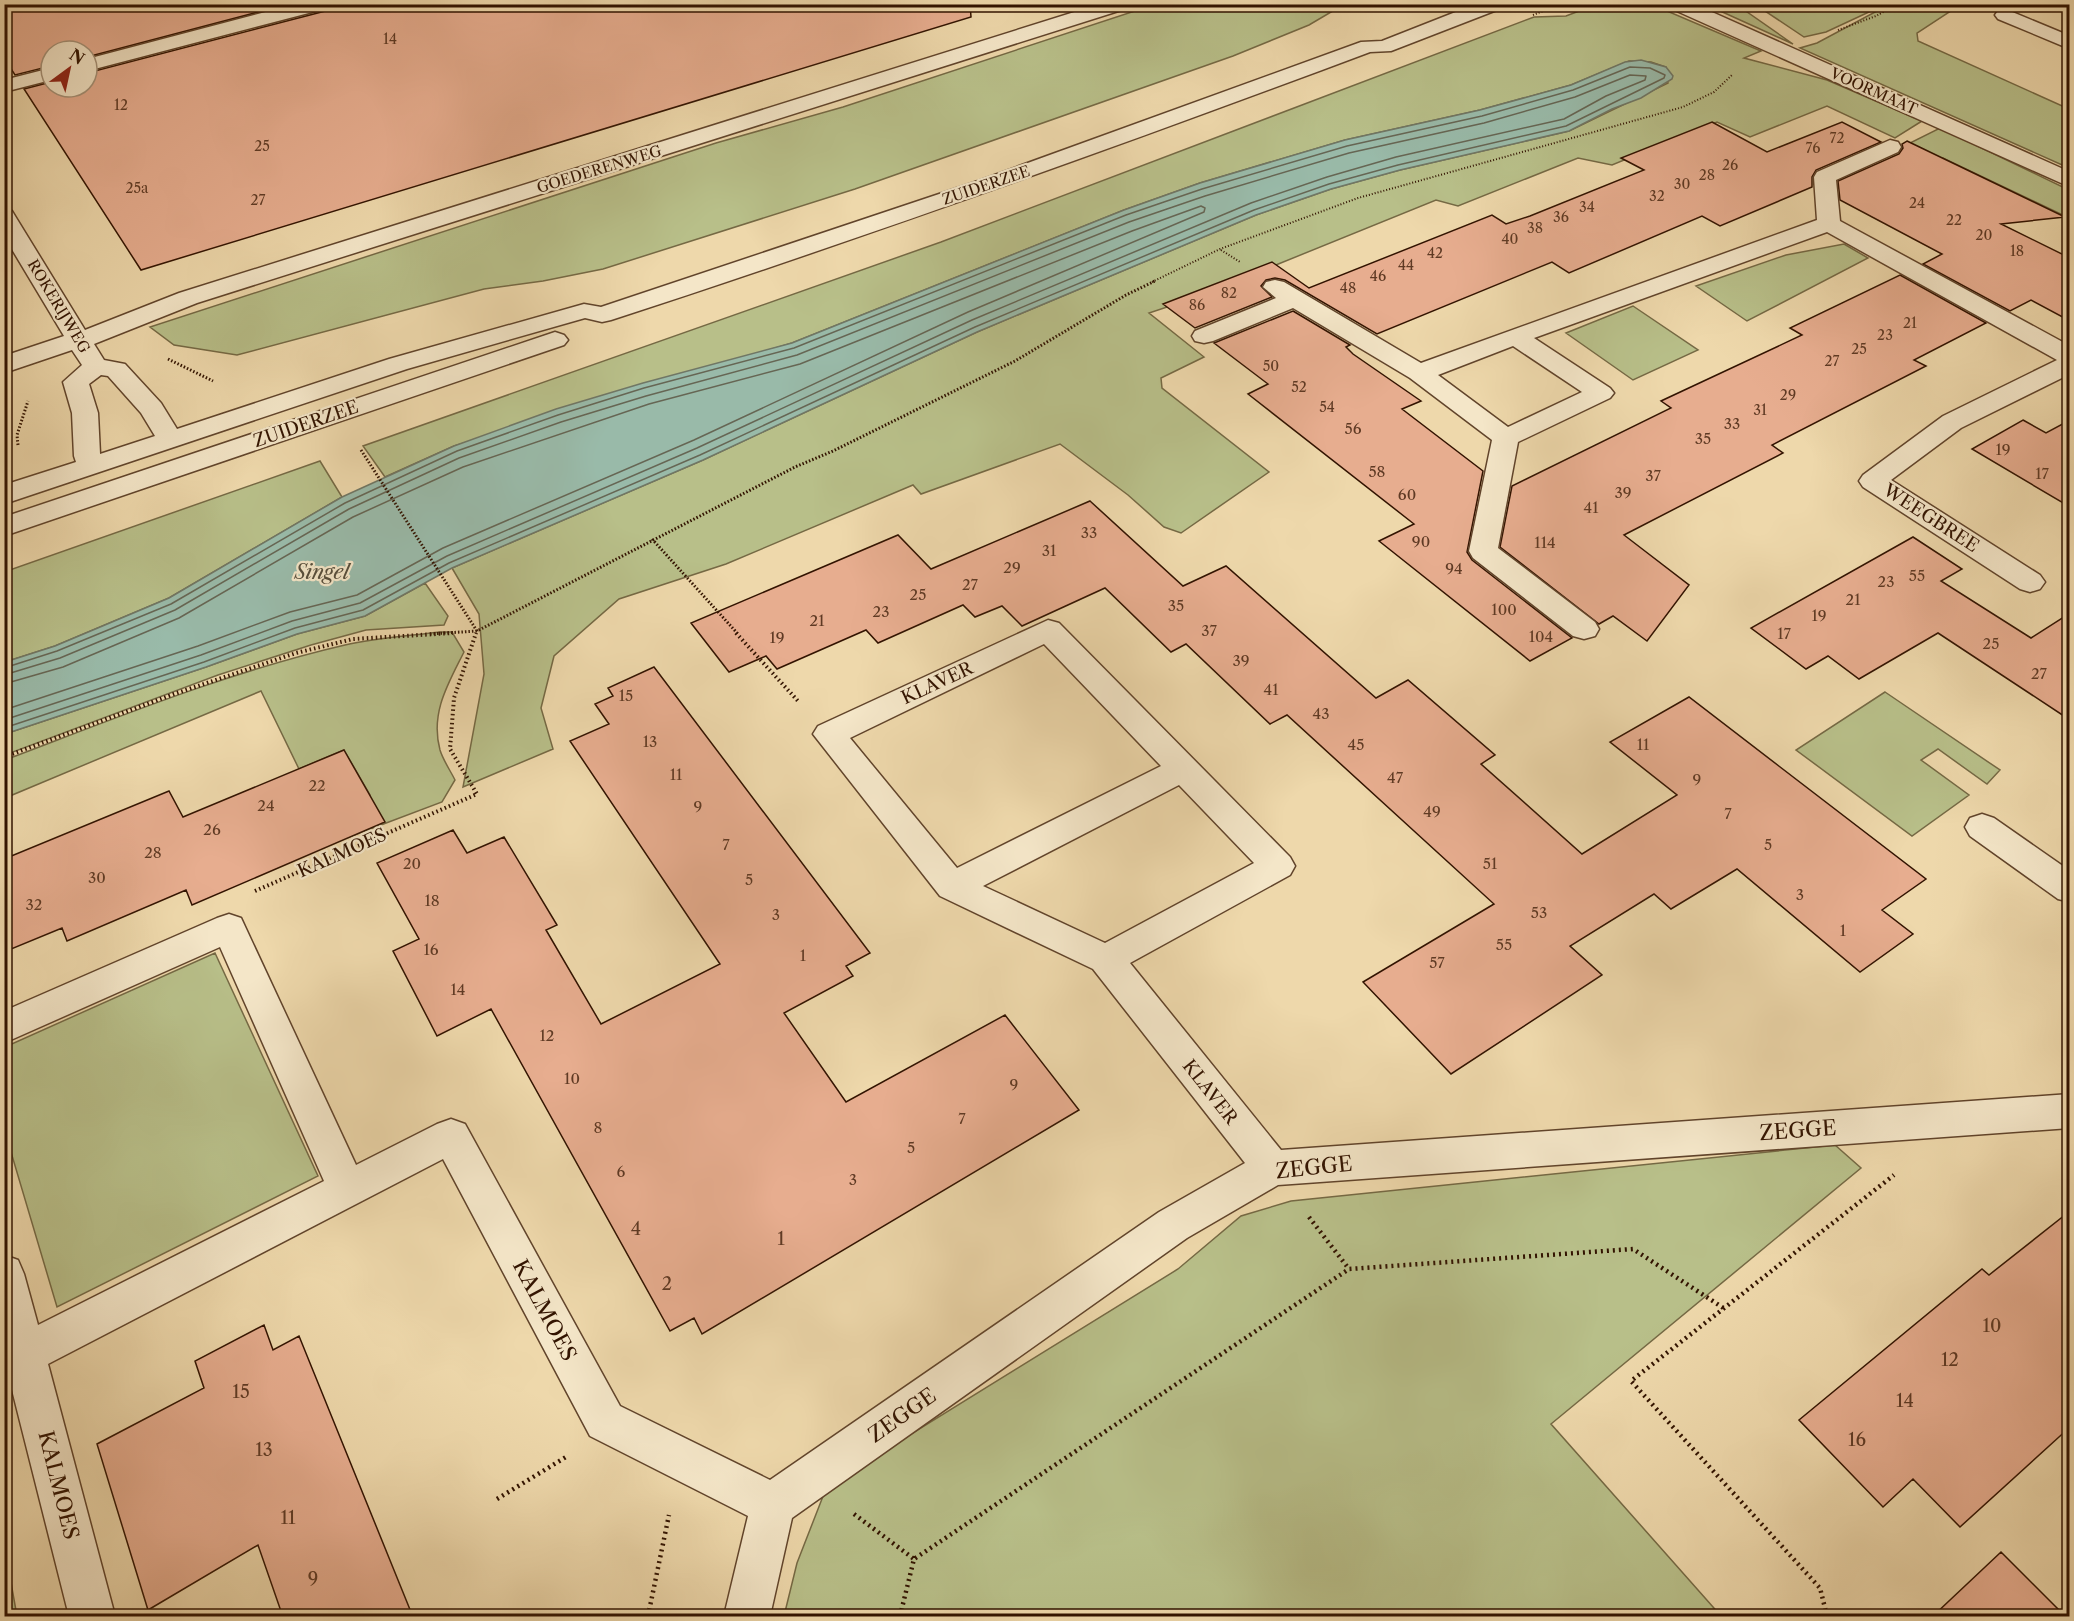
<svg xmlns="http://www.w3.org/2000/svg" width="2074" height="1621" viewBox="0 0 2074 1621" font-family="'Libre Caslon Text',serif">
<rect width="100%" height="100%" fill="#eed8ab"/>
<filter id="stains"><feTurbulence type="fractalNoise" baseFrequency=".00333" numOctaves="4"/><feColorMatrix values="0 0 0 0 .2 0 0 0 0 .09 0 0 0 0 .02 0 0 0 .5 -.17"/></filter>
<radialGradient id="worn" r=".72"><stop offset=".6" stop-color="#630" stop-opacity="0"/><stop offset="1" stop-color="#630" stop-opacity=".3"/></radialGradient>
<path fill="#b8bf89" stroke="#756944" stroke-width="1.5" d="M1890 4 1960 5 1917 33 1918 41 2069 109V168L1800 48 1817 43Z
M1153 5H1343L1309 25 1233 56 855 189 603 269 543 281 484 289 237 355 174 345 150 327 716 143 843 107Z
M1595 5H1653L1761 51 1744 58 1827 80 1922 121 1895 138 1827 106 1750 137 1717 122 1612 165 1578 158 1458 206 1436 200 1197 297 1149 313 1204 357 1161 378 1162 388 1269 472 1181 533 1164 527 1128 495 1060 444 921 494 913 485 726 564 619 599 554 656 541 708 553 749 463 787 484 674 479 614 452 568 703 460 977 332 1256 215 1331 189 1400 170 1569 131 1668 83 1666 67 1651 62 1629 61 1571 85 1480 110 1345 140 1200 183 1124 210 792 343 454 446 385 477 363 446 941 242 1534 17 1566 16Z
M1707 5H1737L1793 44Z
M1756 5H1884L1826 32 1804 37Z
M1940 128 2069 190V218L1943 158 1916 167 1888 154Z
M1844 244 1868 258 1747 321 1696 286 1786 255Z
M1633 306 1698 350 1633 380 1566 333Z
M320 461 342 497 169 598 55 646 5 662 4 572Z
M425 583 448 616 444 625 366 630 311 645 218 675 5 755V734L206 667 297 634 365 616Z
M440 632H452L464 652C448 684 430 713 440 750 443 760 450 770 455 780L442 802 349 837 370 795 344 750 299 769 261 691 5 798V760C116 718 228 672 345 645 375 638 408 636 440 632Z
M1885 692 2000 770 1987 784 1938 749 1921 760 1969 795 1912 836 1796 750Z
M215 953 318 1176 57 1307 5 1132V1047Z
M1835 1145 1861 1168 1551 1424 1721 1616H784L797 1563 827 1486 1178 1269 1241 1216 1291 1201Z
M8 1566 17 1616H5V1568Z"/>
<path fill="#99baa9" stroke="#707765" stroke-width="1.5" d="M1641 60 1666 67 1673 76 1672 79 1641 98 1612 109 1569 131 1400 170 1331 189 1256 215 977 332 703 460 452 568 365 616 297 634 206 667 5 734V662L55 646 169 598 342 497 454 446 556 409 643 383 792 343 1124 210 1200 183 1345 140 1480 110 1571 85 1625 62Z"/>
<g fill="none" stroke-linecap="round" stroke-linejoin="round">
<path stroke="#666654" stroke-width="1.5" d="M4 668 57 651 171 604 345 503 457 451 558 415 644 388 794 348 1126 215 1202 189 1347 146 1482 116 1573 90 1630 67 1650 68 1665 75 1664 78 1566 126 1398 165 1329 184 1254 210 975 327 700 455 449 563 363 610 295 628 204 662 4 728
M4 675 60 658 175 610 349 509 459 458 561 422 646 396 797 355 1129 222 1205 196 1349 153 1484 123 1575 97 1630 75 1646 76 1645 80 1606 96 1564 119 1396 157 1327 177 1251 203 972 320 697 448 447 556 360 603 292 621 201 655 4 720
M4 684 63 667 179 618 353 517 463 467 649 404 800 364 1132 231 1201 206 1205 208 1204 212 968 312 694 440 443 548 357 595 290 612 198 646 4 710"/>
</g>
<path fill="#e7ad8f" stroke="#321300" stroke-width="1.5" d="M4 4H202L285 5 87 57V51H51V66L15 75 4 58Z
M970 4 971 17 141 270 24 89 51 82V87H87V73L329 10 332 5Z
M1712 122 1767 152 1842 122 1881 142 1816 170 1812 177V187L1720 226 1702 216 1569 273 1552 262 1377 334 1285 280 1275 278 1266 280 1261 286 1272 297 1195 328 1163 304 1272 262 1309 288 1492 215 1506 224 1530 216 1644 170 1621 158Z
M1907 141 2065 217 2001 224 2070 258V321L2031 300 2010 311 1923 264 1942 254 1840 200 1838 181 1899 154 1903 148 1902 144Z
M1900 275 1986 323 1914 360 1926 366 1772 445 1783 453 1624 535 1689 585 1647 641 1613 616 1599 624 1500 547 1512 486 1671 408 1661 401 1802 335 1790 328Z
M1293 311 1350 345 1346 347 1353 354 1421 401 1402 409 1483 471 1467 552 1472 560 1572 638 1530 661 1379 541 1414 524 1248 394 1268 384 1214 343Z
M2023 420 2046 433 2070 420V507L1972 449Z
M1090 501 1183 586 1226 566 1376 698 1408 680 1495 755 1481 764 1582 854 1677 795 1610 742 1689 697 1926 879 1882 910 1913 934 1860 972 1737 869 1671 909 1654 894 1570 946 1602 975 1451 1074 1363 982 1494 904 1287 715 1270 724 1186 644 1171 652 1105 588 1022 626 1002 606 975 617 963 605 878 643 866 630 777 669 766 656 729 672 691 623 898 535 931 569Z
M1913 537 1962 569 1941 581 2031 638 2070 613V720L1938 633 1859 679 1828 656 1806 669 1751 628Z
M654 667 870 953 846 966 853 976 784 1013 846 1102 1005 1015 1079 1110 702 1334 694 1318 670 1331 491 1009 437 1036 393 951 419 939 377 863 453 830 467 853 504 837 557 925 546 930 601 1024 720 964 570 741 609 724 595 704 613 696 608 688Z
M344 750 385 822 192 905 186 890 67 941 62 928 4 952V859L169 791 183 817Z
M2070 1211V1427L1960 1527 1913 1479 1883 1507 1799 1420 1982 1269 1989 1275Z
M264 1325 273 1350 299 1336 413 1617H283L258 1545 148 1610 97 1444 204 1388 195 1361Z
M2001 1552 2066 1617H1932Z"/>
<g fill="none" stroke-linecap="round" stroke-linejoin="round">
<defs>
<path id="minor" d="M296 4H330L328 8 87 71V59Z
M1100 4H1130L1128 8 197 303 94 344 104 360 125 364 161 403 177 429 389 359 584 304 601 307 978 181 1361 42 1382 41 1476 4H1504L1502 8 1391 51 1370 52C1119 146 866 237 611 320L602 322 585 318 407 369 4 504V485L76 462 74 456 72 413 63 382 82 365 72 350 4 373V356L64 336 4 236V209L12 211 15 216 85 330 179 293ZM101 375 108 376 141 413 155 436 100 454 98 413 89 384Z
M1668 4H1694L2070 172V187L1670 8Z
M2005 9 2070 36V49L1998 19 1995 15 1998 11Z
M51 68V80L4 92V80Z
M1890 140 1898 142 1901 147 1898 152 1836 180 1840 221 2070 346V374L1961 428 1891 480 2040 575 2045 582 2040 589 2030 592 2020 589 1863 487 1859 481 1863 475 1943 416 2057 360 1827 232 1534 338 1610 388 1614 393 1610 398 1518 442 1498 548 1595 622 1599 629 1595 636 1584 639 1573 636 1473 558 1469 551 1492 440 1410 378 1293 308 1213 341 1204 343 1195 341 1192 336 1195 331 1276 298 1263 287 1266 282 1275 280 1284 282 1421 363 1817 220 1814 177 1817 172ZM1513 346 1582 392 1508 427 1438 375Z
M555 332 564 335 568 340 564 345 4 536V517Z
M1048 620 1059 623 1290 857 1295 866 1290 875 1130 963 1281 1150 2070 1094V1128L1278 1185 1187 1238 792 1518 770 1616H724L748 1516 590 1436 443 1159 48 1364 115 1616H69L4 1358V1255L18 1260 24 1274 38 1325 324 1181 220 947 4 1043V1011L217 918 229 914 241 918 356 1165 437 1124 451 1119 465 1124 620 1406 770 1480 1159 1212 1245 1163 1093 969 940 896 813 734 818 726ZM1044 644 1161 766 957 868 850 738ZM1179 785 1254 863 1105 943 983 886Z
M1982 814 1994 818 2070 871V902L2058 899 1970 836 1965 827 1970 818Z"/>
</defs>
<use href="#minor" stroke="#61442b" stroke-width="3"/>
<path stroke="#321300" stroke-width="2" stroke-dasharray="1 2" stroke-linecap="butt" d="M1533 15 1561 4
M1838 30 1876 16 1897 4
M1221 250 1240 262
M1152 282 1220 249 1358 198 1683 107 1714 92 1733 74"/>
<path stroke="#321300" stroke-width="3" stroke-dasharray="1.5 2" stroke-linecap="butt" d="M168 359 213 381
M18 445 17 435 28 401
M361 450 477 631 476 634
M652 539 738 634
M430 634 477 631 795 467 833 451 1015 361 1126 295 1155 281"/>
<path stroke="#321300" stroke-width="4" stroke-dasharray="1.5 3" stroke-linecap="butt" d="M736 633 798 701
M4 757 174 694 296 653 353 639 453 633
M255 891 477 794 450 749 454 698 476 633"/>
<path stroke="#321300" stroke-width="4.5" stroke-dasharray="2 4" stroke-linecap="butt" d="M1309 1217 1349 1269
M497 1499 566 1457
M854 1514 914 1559
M648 1616 669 1515
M900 1616 914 1559 1349 1269 1633 1249 1725 1309
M1827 1616 1820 1588 1631 1381 1894 1175"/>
<use href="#minor" fill="#f4e6c8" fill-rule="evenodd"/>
</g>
<g text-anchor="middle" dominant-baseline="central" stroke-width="4.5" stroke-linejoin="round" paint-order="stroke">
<g font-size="14" fill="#5f3a24">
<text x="390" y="39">14</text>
<text x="121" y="105">12</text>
<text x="1837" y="138">72</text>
<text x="262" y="146">25</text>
<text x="1813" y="148">76</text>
<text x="1730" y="165">26</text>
<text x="1707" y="175">28</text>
<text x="1682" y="184">30</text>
<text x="137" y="188">25a</text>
<text x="1657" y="196">32</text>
<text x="258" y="200">27</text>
<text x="1917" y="203">24</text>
<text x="1587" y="207">34</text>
<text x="1561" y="217">36</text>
<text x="1954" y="220">22</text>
<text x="1535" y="228">38</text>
<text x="1984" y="235">20</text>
<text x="1510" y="239">40</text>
<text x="2017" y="251">18</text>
<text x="1435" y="253">42</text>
<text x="1406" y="265">44</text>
<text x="1378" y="276">46</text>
<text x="1348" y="288">48</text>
<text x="1229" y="293">82</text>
<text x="1197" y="305">86</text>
<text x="1910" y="323">21</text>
<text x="1885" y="335">23</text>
<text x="1859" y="349">25</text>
<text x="1832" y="361">27</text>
<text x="1271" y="366">50</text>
<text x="1299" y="387">52</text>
<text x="1788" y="395">29</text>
<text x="1327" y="407">54</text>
<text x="1760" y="410">31</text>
</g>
<g font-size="15" fill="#321300" stroke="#f4e6c8">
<text transform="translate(1874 91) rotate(24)">VOORMAAT</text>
<text transform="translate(599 169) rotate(-17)">GOEDERENWEG</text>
<text transform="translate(986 185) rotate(-19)">ZUIDERZEE</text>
<text transform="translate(59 306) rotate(59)">ROKERIJWEG</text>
</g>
<g font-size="15" fill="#5f3a24">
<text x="1732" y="423">33</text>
<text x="1353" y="428">56</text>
<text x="1703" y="438">35</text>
<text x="2003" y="449">19</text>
<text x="1377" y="471">58</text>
<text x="2042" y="473">17</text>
<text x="1653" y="475">37</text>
<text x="1623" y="492">39</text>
<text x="1407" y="494">60</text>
<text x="1591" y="507">41</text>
<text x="1089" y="532">33</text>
<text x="1421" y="541">90</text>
<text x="1545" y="542">114</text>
<text x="1049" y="550">31</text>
<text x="1012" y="567">29</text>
<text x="1454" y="568">94</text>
<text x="1917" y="575">55</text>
<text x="1886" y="581">23</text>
<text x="970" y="584">27</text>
<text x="918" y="594">25</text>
<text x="1853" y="599">21</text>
<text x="1176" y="605">35</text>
<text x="1504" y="609">100</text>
<text x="881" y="611">23</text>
<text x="1819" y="615">19</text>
<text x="817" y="620">21</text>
<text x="1209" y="630">37</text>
<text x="1784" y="633">17</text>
<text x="1541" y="636">104</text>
<text x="777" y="637">19</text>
<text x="1991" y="643">25</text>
<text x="1241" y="660">39</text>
<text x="2039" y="673">27</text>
<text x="1271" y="689">41</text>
<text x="626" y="695">15</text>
<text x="1321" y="713">43</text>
<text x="650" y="741">13</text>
<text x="1356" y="744">45</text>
<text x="1643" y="744">11</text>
<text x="676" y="774">11</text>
<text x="1395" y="777">47</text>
<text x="1697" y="779">9</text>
<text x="317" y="785">22</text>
<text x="266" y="805">24</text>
<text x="698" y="806">9</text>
<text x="1432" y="811">49</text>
<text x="1728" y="813">7</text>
<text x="212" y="829">26</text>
<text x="726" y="844">7</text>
<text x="1768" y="844">5</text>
<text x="153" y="852">28</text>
<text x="412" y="863">20</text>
<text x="1490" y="863">51</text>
<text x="97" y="877">30</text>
<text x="749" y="879">5</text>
<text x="1800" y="894">3</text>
<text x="432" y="900">18</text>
<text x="34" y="904">32</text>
<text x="1539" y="912">53</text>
<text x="776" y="914">3</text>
<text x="1843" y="930">1</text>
<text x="1504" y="944">55</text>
<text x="431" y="949">16</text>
<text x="803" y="955">1</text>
<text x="1437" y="962">57</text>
<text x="458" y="989">14</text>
<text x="547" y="1035">12</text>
<text x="572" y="1078">10</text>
<text x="1014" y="1084">9</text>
<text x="962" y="1118">7</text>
<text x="598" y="1127">8</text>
<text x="911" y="1147">5</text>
<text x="621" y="1171">6</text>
<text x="853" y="1179">3</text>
</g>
<g font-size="18" fill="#321300" stroke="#f4e6c8">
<text transform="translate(306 424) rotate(-19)">ZUIDERZEE</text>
<text transform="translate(1931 518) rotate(33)">WEEGBREE</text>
<text transform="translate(937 683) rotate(-25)">KLAVER</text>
<text transform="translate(342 853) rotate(-24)">KALMOES</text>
<text transform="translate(1210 1092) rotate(52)">KLAVER</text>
</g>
<g font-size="18" fill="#5f3a24">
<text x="636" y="1229">4</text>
<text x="781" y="1239">1</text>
<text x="667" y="1284">2</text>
<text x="1992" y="1326">10</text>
<text x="1950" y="1360">12</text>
<text x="241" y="1392">15</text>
<text x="1905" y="1401">14</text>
<text x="1857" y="1440">16</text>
<text x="264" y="1450">13</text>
<text x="288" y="1518">11</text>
<text x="313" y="1579">9</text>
</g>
<g font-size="20" font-style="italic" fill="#564d3b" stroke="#f4e6c8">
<text x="322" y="572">Singel</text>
</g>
<g font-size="21" fill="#321300" stroke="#f4e6c8">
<text transform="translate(1798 1130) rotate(-4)">ZEGGE</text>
<text transform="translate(1314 1167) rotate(-6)">ZEGGE</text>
<text transform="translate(545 1310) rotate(62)">KALMOES</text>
<text transform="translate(902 1415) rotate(-35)">ZEGGE</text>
<text transform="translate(59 1485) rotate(76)">KALMOES</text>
</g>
</g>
<rect width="2074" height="1621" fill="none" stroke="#eed8ab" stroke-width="24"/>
<rect x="6" y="6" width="2062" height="1609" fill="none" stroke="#321300" stroke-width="3"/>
<rect x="12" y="12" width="2050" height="1597" fill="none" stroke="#321300" stroke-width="1.5"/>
<g transform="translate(69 69) rotate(33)"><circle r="28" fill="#f4e6c8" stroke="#a69278" stroke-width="1.5"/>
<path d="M0-4.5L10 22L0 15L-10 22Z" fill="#8f2418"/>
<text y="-9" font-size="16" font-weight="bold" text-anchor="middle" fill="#321300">N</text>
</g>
<rect width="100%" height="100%" filter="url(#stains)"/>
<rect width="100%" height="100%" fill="url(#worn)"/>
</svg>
